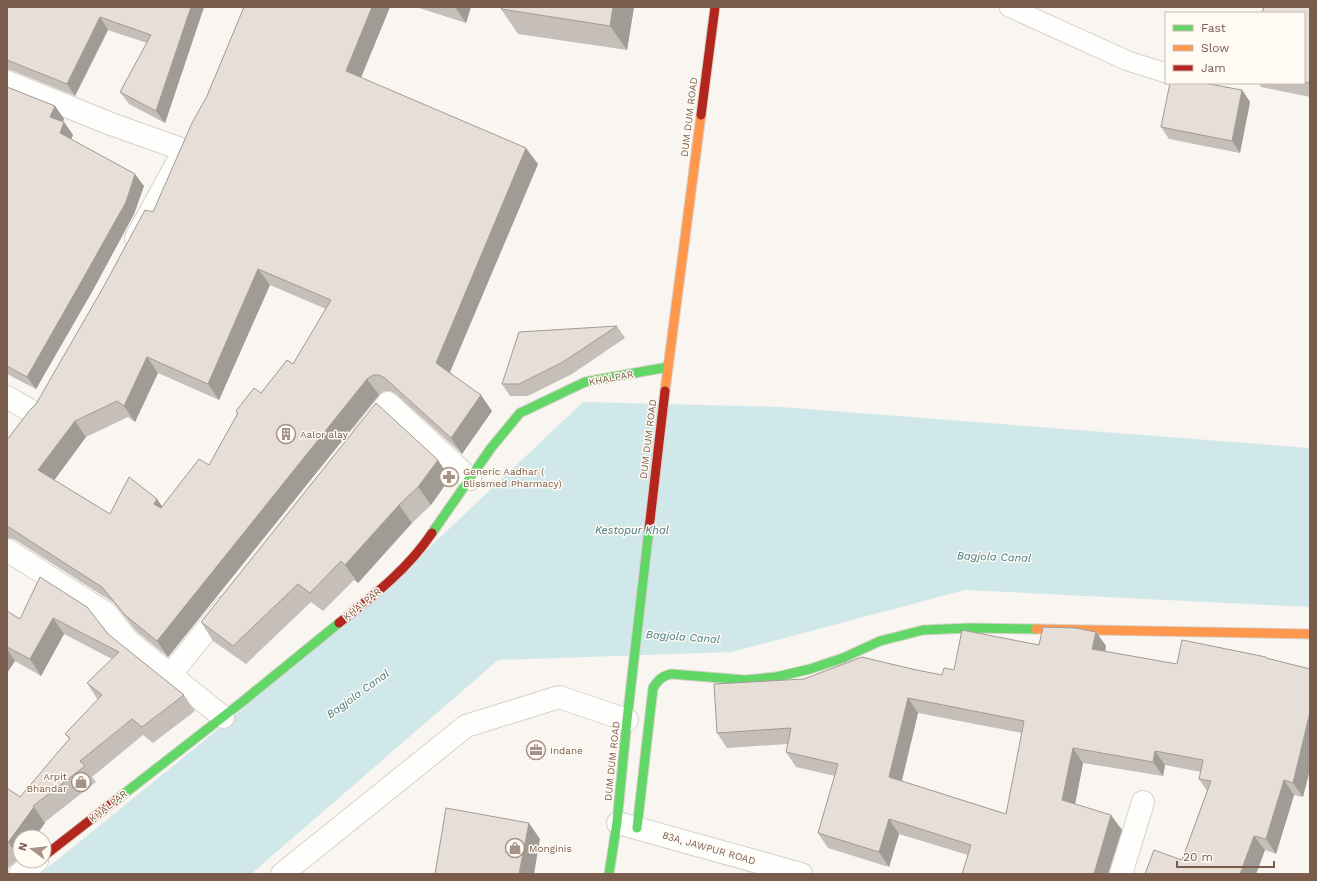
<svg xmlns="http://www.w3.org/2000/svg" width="1317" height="881" viewBox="0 0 1317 881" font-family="'Work Sans',sans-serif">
<rect width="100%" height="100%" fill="#f9f5f0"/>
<path fill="#d0e8ea" d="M583 402 781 407 1310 448V607L965 590 732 652 498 660 251 874H40L227 722 395 580Z"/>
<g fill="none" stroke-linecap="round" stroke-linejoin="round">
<defs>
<path id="lane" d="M1009 7 1128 61 1166 73"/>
<path id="street" d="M7 82 111 124 184 150
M136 238 181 156
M7 397 36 414
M365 432 388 403 470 479
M7 550 107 614 127 640 223 717
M170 675 225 607
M618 823 801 874
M20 874 37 861
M282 874 466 726 559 697 627 720
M1121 874 1143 802"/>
<path id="fast" d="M432 533 491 448 520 413 585 382 668 367
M116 800 242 702 339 623
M637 828 653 688C658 680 662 676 671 674L745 680 776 677 810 669 843 658 880 641 923 630 970 628 1036 629
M609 874 617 822 627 720 649 529"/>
<path id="slow" d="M665 391 701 115
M1036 629 1310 634"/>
<path id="jam" d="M701 115 715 7
M649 529 665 391
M339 623C373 596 408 569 432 533
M44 856 116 800"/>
</defs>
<use href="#lane" stroke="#d7d1cb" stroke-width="21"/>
<use href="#street" stroke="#d7d1cb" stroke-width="24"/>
<use href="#fast" stroke="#d9d2cb" stroke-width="11"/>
<use href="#slow" stroke="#d9d2cb" stroke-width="11"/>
<use href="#jam" stroke="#d9d2cb" stroke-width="11"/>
<use href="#lane" stroke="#fefefd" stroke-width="19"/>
<use href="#street" stroke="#fefefd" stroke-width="22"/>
<use href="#fast" stroke="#63d668" stroke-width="9"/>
<use href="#slow" stroke="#ff974d" stroke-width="9"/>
<use href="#jam" stroke="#b3261e" stroke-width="9"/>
</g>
<path fill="#c6bfb9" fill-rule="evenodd" d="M7 7H204L165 123 129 104 120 92 147 43 108 30 75 96 11 70H7Z
M244 7H390L361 78 538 164 450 372 492 411 462 454 396 394 390 391H384L379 395 168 657 136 631 114 603 14 539 7 538V440L36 404 153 212 207 96ZM270 285 326 309 293 364 261 393 236 411 237 414 209 465 162 507 157 499 110 514 54 480 86 437 128 417 135 422 158 373 219 400Z
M416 7H471L466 23Z
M634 7 627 50 518 34 501 9Z
M1310 7V97L1261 87 1259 83H1304V13Z
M7 87 55 106 64 119 63 122H64L73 135 71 139 144 186 134 214 93 290 36 389 7 374Z
M1242 90 1250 102 1240 153 1169 139 1161 127Z
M617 326 625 338 572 374 528 396H510L502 384Z
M376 403 450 478 431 505 412 523 358 583 354 580 323 611 311 602 246 664 213 641 201 622Z
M40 577 108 634 184 695 195 711 153 743 143 735 92 777 96 782 45 822V823L20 837V858L7 869V788L20 797 69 739 65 734 98 700 87 683 112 659 64 634 41 676 15 661 7 673V611L20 619Z
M1096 632 1106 646 1105 652 1177 664 1266 657 1303 797 1294 795 1276 854 1265 850 1256 874H1145L1182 860 1207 791 1199 779 1201 772 1165 765 1163 776 1083 763 1075 804 1122 830 1108 874H962L968 855 899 834 889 867 828 848 818 833 835 776 796 767 786 752 788 744 727 748 717 733 804 679 912 669 942 675 954 670 1039 645ZM918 713 1022 733 1006 814 902 781Z"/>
<path fill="#a19b96" d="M191 7H204L165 123 156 111Z
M372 7H390L357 87 346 71Z
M455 7H471L466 23Z
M613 7H634L627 50 610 26Z
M100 17 108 30 75 96 67 84Z
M1242 90 1250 102 1240 153 1232 141Z
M55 106 64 119 59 129 50 117Z
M64 122 73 135 68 146 60 133Z
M526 148 538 164 447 379 436 363Z
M135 174 144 186 134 214 93 290 36 389 27 377Z
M258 269 270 285 219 400 208 384Z
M147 357 158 373 135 422 124 406Z
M367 379 379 395 168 657 157 641Z
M481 395 492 411 462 454 451 438Z
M75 421 86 437 50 486 38 470Z
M438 460 450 478 431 505 418 487Z
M157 499 168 515 154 504Z
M399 505 412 523 358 583 345 565Z
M53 618 64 634 41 676 30 659Z
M1096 632 1106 646 1103 664 1092 649Z
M7 649 15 661 7 673Z
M908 698 918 713 899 792 889 777Z
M1310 712V770L1303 797 1293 783Z
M1073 748 1083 763 1073 815 1062 800Z
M1155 751 1165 765 1163 776 1153 762Z
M1284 780 1294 795 1276 854 1266 839Z
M34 807 45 823 35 837H20V859L8 842Z
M1111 815 1122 830 1108 874H1094Z
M889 819 899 834 889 867 879 852Z
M529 823 540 839 534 874H519Z
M1254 836 1265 850 1256 874H1240Z"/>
<path fill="#e6ded7" stroke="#a19b96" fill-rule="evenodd" d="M7 7H191L156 111 120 92 151 35 100 17 67 84 7 60Z
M244 7H372L346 71 526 148 436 363 481 395 451 438 385 378 379 375H373L367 379 157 641 125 615 102 587 7 526V440L29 411 36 404 104 286 145 210 153 212 192 123 207 96ZM258 269 331 300 293 364 287 360 261 393 254 388 236 411 238 413 209 465 199 459 161 508 154 504 157 499 129 477 110 514 38 470 75 421 117 401 124 406 147 357 208 384Z
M502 7H613L610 26 501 9Z
M1264 7H1310V78L1309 83 1304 82V13H1262Z
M1170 83H1204L1242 90 1232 141 1161 127Z
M7 87 55 106 50 117 64 122 60 133 135 174 126 202 84 277 27 377 7 366Z
M617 326 563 362 519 384H502L519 332Z
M376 403 438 460 418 487 399 505 345 565 341 561 310 593 298 584 233 646 201 622Z
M40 577 87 607 108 634 184 695 142 727 132 719 80 761 85 766 33 806 34 807 7 844V788L20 797 70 738 65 734 102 695 87 683 119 652 53 618 30 659 7 647V611L20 619Z
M1043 627 1076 628 1096 632 1092 649 1177 664 1182 640 1266 657V658L1310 669V712L1293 783 1284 780 1266 839 1254 836 1240 874H1145L1154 850 1182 860 1211 781 1199 779 1203 760 1155 751 1153 762 1073 748 1062 800 1111 815 1094 874H962L971 845 889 819 879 852 818 833 838 764 786 752 791 728 717 733 714 684 804 679 862 657 912 669 942 675 944 668 954 670 962 630 1039 645ZM908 698 1024 721 1006 814 889 777Z
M446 808 529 823 519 874H435Z"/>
<defs>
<symbol id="building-ring" viewBox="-11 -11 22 22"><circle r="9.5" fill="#fffaf3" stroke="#a69286" stroke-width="1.5"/><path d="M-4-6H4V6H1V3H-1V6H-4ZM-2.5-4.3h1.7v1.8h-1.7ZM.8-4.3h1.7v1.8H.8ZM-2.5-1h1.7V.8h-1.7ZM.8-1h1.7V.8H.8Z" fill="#a69286"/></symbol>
<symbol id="pharmacy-ring" viewBox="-11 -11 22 22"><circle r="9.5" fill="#fffaf3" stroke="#a69286" stroke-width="1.5"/><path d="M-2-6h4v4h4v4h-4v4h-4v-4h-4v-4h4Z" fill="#a69286"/></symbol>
<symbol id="office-ring" viewBox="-11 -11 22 22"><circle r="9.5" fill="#fffaf3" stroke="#a69286" stroke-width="1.5"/><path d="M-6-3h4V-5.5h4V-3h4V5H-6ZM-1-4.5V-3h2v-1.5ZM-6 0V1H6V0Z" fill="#a69286"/></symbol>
<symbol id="shop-ring" viewBox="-11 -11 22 22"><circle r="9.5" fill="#fffaf3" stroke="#a69286" stroke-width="1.5"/><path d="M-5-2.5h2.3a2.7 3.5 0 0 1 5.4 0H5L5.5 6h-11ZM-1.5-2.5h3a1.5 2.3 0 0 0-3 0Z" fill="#a69286"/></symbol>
</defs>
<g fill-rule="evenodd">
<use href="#building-ring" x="275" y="423" width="22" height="22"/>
<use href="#pharmacy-ring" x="438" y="466" width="22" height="22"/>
<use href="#office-ring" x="525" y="739" width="22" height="22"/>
<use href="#shop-ring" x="70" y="771" width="22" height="22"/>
<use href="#shop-ring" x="504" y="837" width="22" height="22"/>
</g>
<g text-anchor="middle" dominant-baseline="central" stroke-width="3" stroke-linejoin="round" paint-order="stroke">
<g font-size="10" fill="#7a5c4d" stroke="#fffaf3">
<text transform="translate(689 117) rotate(-83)">DUM DUM ROAD</text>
<text transform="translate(611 378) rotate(-11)">KHALPAR</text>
<text transform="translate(648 439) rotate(-83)">DUM DUM ROAD</text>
<text transform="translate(362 604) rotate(-39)">KHALPAR</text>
<text transform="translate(612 761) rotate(-84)">DUM DUM ROAD</text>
<text transform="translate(108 806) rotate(-38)">KHALPAR</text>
<text transform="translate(709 848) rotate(16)">83A, JAWPUR ROAD</text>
</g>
<g font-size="10" fill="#7a5c4d" stroke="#fffaf3" text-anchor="start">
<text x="300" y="434">Aalor alay</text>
<text x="463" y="471">Generic Aadhar (<tspan x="463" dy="12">Blissmed Pharmacy)</tspan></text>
<text x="550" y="750">Indane</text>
<text x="67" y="776" text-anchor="end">Arpit<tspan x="67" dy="12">Bhandar</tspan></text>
<text x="529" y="848">Monginis</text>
</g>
<g font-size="11" font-style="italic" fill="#437c86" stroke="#fffaf3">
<text x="632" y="530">Kestopur Khal</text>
<text transform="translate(994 557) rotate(2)">Bagjola Canal</text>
<text transform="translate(683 637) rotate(4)">Bagjola Canal</text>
<text transform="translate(358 694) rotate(-36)">Bagjola Canal</text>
</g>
</g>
<rect width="1317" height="881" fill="none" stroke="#7a5c4d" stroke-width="16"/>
<rect x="1165" y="12" width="140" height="72" fill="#fffaf3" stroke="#cabbb1"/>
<rect x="1173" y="25" width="20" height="6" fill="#63d668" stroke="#cabbb1"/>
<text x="1201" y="32" font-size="12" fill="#7a5c4d">Fast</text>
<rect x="1173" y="45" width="20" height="6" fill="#ff974d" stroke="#cabbb1"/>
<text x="1201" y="52" font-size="12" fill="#7a5c4d">Slow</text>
<rect x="1173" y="65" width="20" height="6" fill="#b3261e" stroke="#cabbb1"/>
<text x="1201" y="72" font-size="12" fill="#7a5c4d">Jam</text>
<g transform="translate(32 849) rotate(285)"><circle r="19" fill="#fffaf3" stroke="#cabbb1"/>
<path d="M0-3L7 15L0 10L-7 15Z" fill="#a69286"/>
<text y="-6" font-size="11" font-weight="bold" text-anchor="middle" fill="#7a5c4d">N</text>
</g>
<path d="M1177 861v6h97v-6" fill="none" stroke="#7a5c4d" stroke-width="2"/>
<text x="1183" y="861" font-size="12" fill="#7a5c4d" stroke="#fffaf3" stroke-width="3" paint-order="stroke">20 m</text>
</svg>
